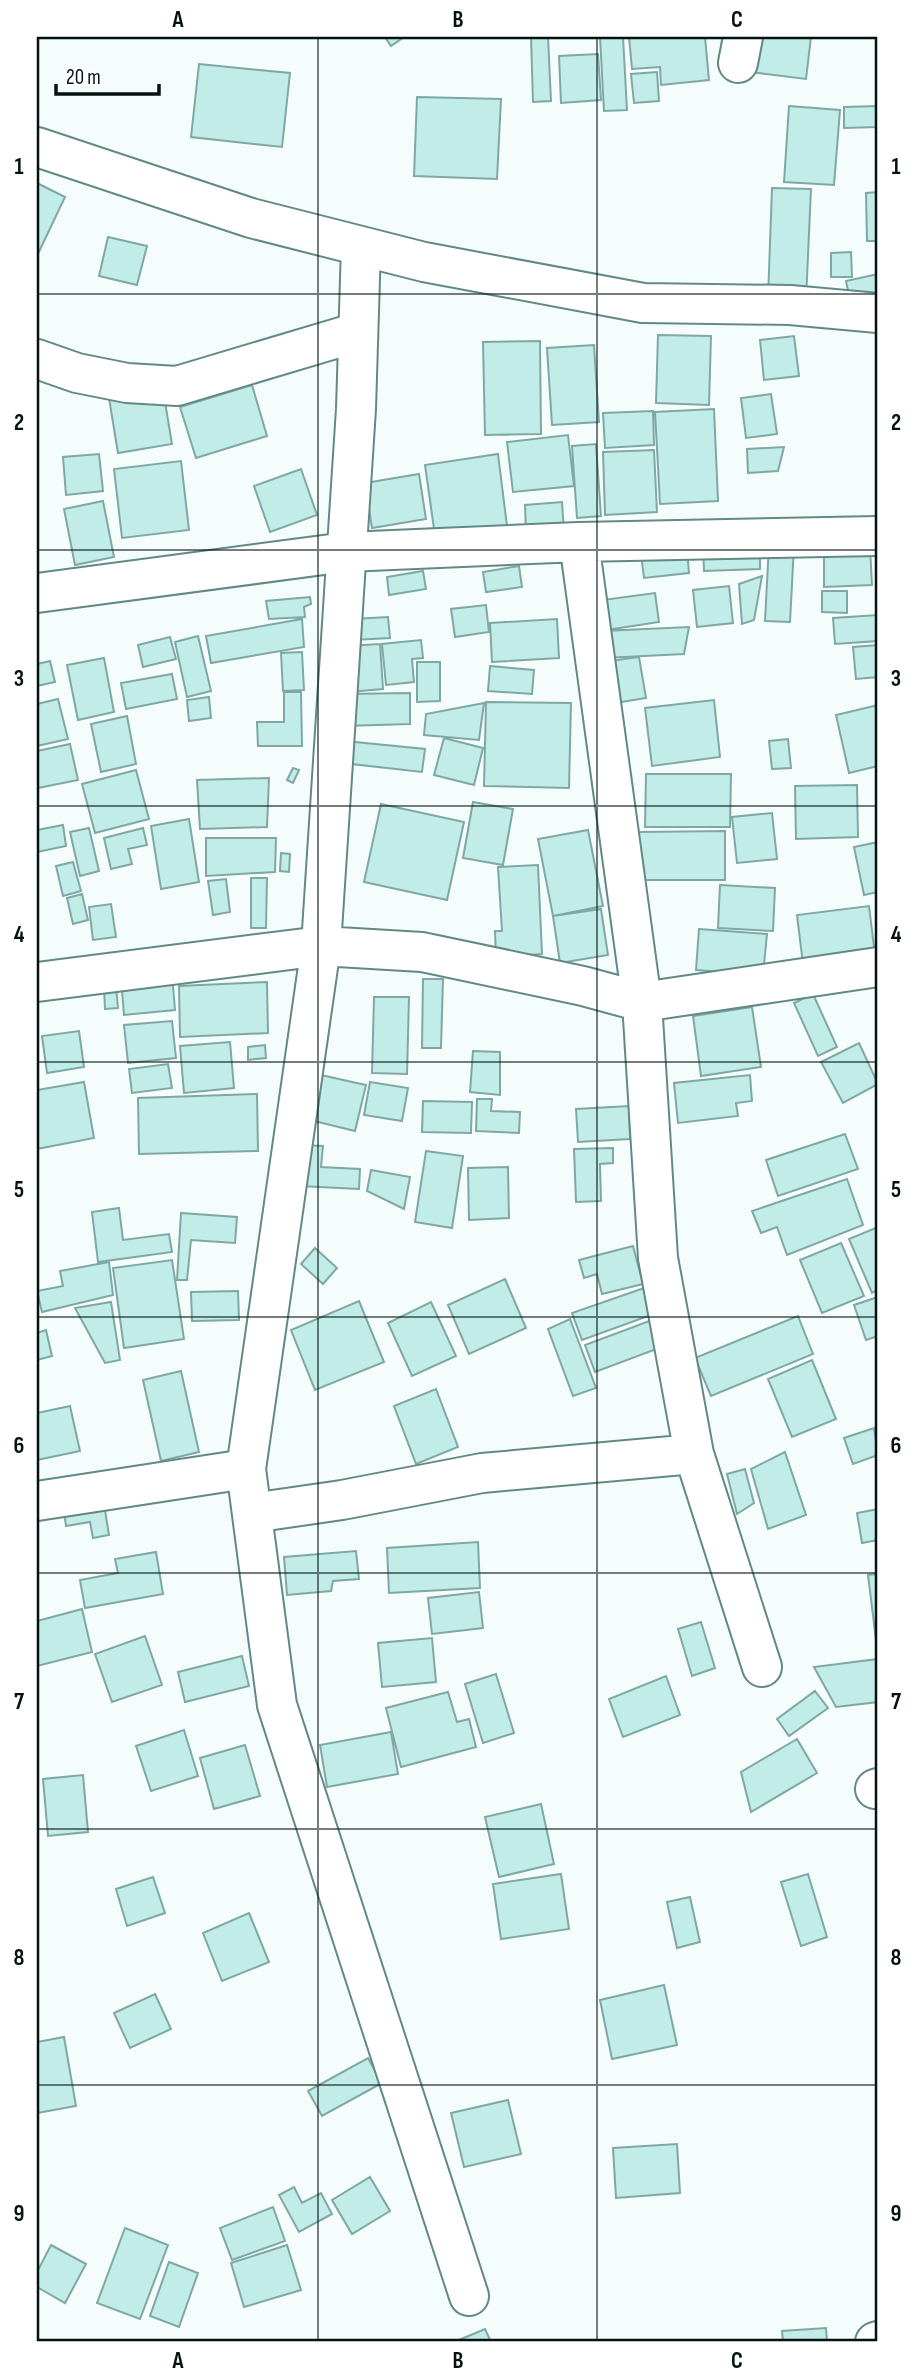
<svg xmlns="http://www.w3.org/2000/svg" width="915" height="2379" viewBox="0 0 915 2379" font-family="'Sofia Sans Condensed',sans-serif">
<rect width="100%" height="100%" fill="#f5fdfc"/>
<path fill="#c2ece8" stroke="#7fa8a4" stroke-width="2" d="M385 37H404L391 46Z
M531 37H548L551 101 533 102Z
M600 37H623L627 110 604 111Z
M629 37H705L709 80 661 85 660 67 632 69Z
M746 37H811L806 79 741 71Z
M598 54 601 100 561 103 559 56Z
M199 64 290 73 282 147 191 137Z
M657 72 659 101 634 103 631 74Z
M417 97 501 99 497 179 414 176Z
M789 106 840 110 834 185 784 182Z
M878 106V127L844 128V107Z
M37 183 65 197 37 256Z
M772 188 811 189 806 300 768 298Z
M878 192V241H867L866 193Z
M108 237 147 246 137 285 99 276Z
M851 252 852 277H831V253Z
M878 274V304L852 309 846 281Z
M658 335 711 336 709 405 656 403Z
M794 336 799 376 764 380 760 340Z
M540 341 541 434 485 435 483 342Z
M594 345 599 422 552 425 547 348Z
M252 385 267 436 196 458 180 407Z
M163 390 172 444 118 453 109 398Z
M771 394 777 434 746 438 741 398Z
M714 409 718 501 660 504 655 412Z
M653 411 654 445 605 448 603 413Z
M568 435 574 486 513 492 507 442Z
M596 444 601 516 577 518 572 446Z
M784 447 778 471 748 473 747 449Z
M654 450 657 512 605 515 603 452Z
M99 454 103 491 66 495 63 457Z
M498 454 507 526 435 536 425 465Z
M181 461 189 530 122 538 114 469Z
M301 469 317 515 270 532 254 486Z
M419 474 426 519 372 528 365 483Z
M103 501 114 557 75 565 64 509Z
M562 502 564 532 526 534 525 505Z
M760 544V569L704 571 703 545Z
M769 544 794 546 790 622 765 621Z
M870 547 872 585 824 587V549Z
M687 549 689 573 644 578 641 554Z
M519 566 522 587 486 592 483 572Z
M423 571 426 589 389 595 387 577Z
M762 576 754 620 742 624 739 584Z
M729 586 733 623 697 627 693 590Z
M822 591H847V613L822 612Z
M655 593 659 622 600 631 595 601Z
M310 597 311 604 304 607 305 617 269 619 266 601Z
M486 605 489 632 455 637 451 609Z
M878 615V641L835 644 833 618Z
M388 617 390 638 354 640 353 619Z
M302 619 304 647 211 663 206 636Z
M557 619 559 658 492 662 490 623Z
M689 627 684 654 604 658 602 631Z
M198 636 211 691 187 697 175 642Z
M170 637 176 659 143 667 138 645Z
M421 640 423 658 412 659 414 682 386 685 382 644Z
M380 644 383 689 349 692 347 646Z
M878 645V677L856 679 853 647Z
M302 652 304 690 283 691 281 653Z
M639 657 646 698 609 704 602 662Z
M104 658 114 712 78 720 67 665Z
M50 661 55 682 37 686V664Z
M417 662H440V701L417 702Z
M490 666 534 670 532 694 488 691Z
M172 674 177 699 126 709 121 683Z
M284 692H301L302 746H258L257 722H284Z
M410 693V724L344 726V694Z
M209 697 211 718 189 721 187 700Z
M58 699 68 739 37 746V704Z
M714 700 720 757 652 766 645 708Z
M486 702 571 703 569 788 484 786Z
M484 703 479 740 424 735 426 714Z
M878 705V766L849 773 836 715Z
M127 716 136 764 101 772 91 724Z
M444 738 483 748 474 785 434 775Z
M788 739 791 768 772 769 769 741Z
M345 741 425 749 422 772 343 763Z
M70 744 78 780 38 788 37 751Z
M293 768 299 770 293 783 287 780Z
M136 770 149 819 95 833 82 784Z
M646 774H731L730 827H645Z
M269 778 267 827 200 829 197 780Z
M857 785 858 837 796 839 795 786Z
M473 802 513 809 503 865 463 858Z
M381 804 464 822 447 900 364 882Z
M772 813 777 859 737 863 732 817Z
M189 819 199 882 161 889 151 826Z
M63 825 66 846 37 852V830Z
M89 828 99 871 80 876 70 832Z
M143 828 147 845 128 849 132 864 111 869 104 838Z
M588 830 603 906 553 916 538 839Z
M725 831V880H638V832Z
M206 838H276L275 872 206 876Z
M878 842V892L864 895 854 847Z
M281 853 290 854 289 872 280 871Z
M73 862 81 891 63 896 56 866Z
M538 865 542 954 496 957 495 931H502L498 867Z
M251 878H267L266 928H251Z
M226 879 230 912 213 915 208 881Z
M720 885 775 888 773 931 718 928Z
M82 894 88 920 73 924 67 898Z
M111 904 116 937 93 940 89 907Z
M869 906 875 955 803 964 797 915Z
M601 909 608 955 560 963 553 916Z
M699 929 767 934 763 975 696 970Z
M172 974 175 1010 124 1015 121 979Z
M423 979H443L441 1048H422Z
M267 982 268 1033 180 1037 179 986Z
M116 986 118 1008 105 1009 104 987Z
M813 994 837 1047 818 1056 794 1003Z
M374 997H409L407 1074 372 1073Z
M752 1007 761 1067 701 1076 693 1016Z
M172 1021 176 1058 128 1063 124 1025Z
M79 1031 84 1067 47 1073 42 1036Z
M230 1042 234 1088 184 1093 180 1046Z
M859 1043 878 1084 843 1103 821 1062Z
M265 1045 266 1058 248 1060V1047Z
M473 1051 500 1052V1095L470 1092Z
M168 1064 172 1088 132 1093 129 1069Z
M321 1075 366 1085 355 1131 310 1120Z
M750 1075 752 1101 736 1103 738 1116 678 1123 674 1083Z
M84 1082 94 1138 37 1149V1090Z
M370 1082 408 1088 402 1121 364 1115Z
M257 1094 258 1151 139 1154 138 1098Z
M477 1099H492L491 1111 520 1112 519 1133 476 1131Z
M423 1101 472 1102 471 1133 422 1132Z
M629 1106 630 1139 578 1142 576 1109Z
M845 1134 858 1169 778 1196 766 1160Z
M303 1145 323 1146 321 1167 360 1169 359 1189 300 1186Z
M613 1148V1163L600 1164 601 1201 576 1202 574 1149Z
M426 1151 463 1156 452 1228 415 1222Z
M508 1167 509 1218 469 1220 468 1168Z
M371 1170 410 1177 404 1209 367 1191Z
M847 1179 863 1225 787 1255 777 1227 761 1233 752 1211Z
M119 1208 123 1240 169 1234 172 1252 98 1262 92 1212Z
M181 1213 237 1217 235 1243 191 1240 187 1280H177Z
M878 1227V1290L872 1293 849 1239Z
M841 1243 864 1296 822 1313 800 1260Z
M633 1246 643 1284 602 1294 597 1274 584 1278 579 1260Z
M315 1248 337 1268 323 1284 301 1264Z
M172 1260 184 1339 124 1348 113 1268Z
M109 1262 113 1295 42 1312 37 1291 63 1286 60 1271Z
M505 1279 526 1328 469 1354 448 1305Z
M644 1288 654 1314 582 1340 572 1313Z
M238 1291 239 1320 192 1321 191 1292Z
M878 1297V1336L866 1340 854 1305Z
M359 1301 384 1362 315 1390 291 1330Z
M111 1302 120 1360 105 1363 75 1308Z
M431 1302 456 1356 412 1376 388 1323Z
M798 1316 813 1354 711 1396 695 1358Z
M570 1319 596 1388 573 1396 548 1329Z
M652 1320 662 1347 595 1372 585 1345Z
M46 1330 52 1356 37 1360V1333Z
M812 1360 836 1419 792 1437 768 1379Z
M181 1371 199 1452 161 1461 143 1380Z
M436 1389 458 1447 416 1464 394 1406Z
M70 1406 80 1451 37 1460V1413Z
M874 1428 878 1455 853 1464 844 1438Z
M785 1452 806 1515 768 1529 751 1469Z
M745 1469 754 1503 737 1514 727 1474Z
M103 1498 109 1535 93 1538 90 1522 66 1526 63 1505Z
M878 1509V1540L862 1543 857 1513Z
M478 1542 480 1588 389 1593 387 1548Z
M356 1551 359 1579 333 1581 331 1591 287 1595 284 1557Z
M156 1552 163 1594 85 1608 80 1580 118 1573 115 1559Z
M878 1574V1640H876L868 1575Z
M479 1592 483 1628 432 1634 428 1598Z
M82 1609 92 1652 37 1666V1621Z
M701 1622 715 1668 692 1676 678 1629Z
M145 1636 162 1685 112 1702 95 1654Z
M432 1638 436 1682 382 1687 378 1643Z
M242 1656 249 1686 185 1702 178 1672Z
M878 1659V1702L836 1707 814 1667Z
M496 1674 514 1733 483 1743 465 1684Z
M666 1676 680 1715 623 1737 609 1699Z
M815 1691 828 1708 789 1736 777 1719Z
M448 1692 457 1722 469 1719 476 1747 401 1767 386 1708Z
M184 1730 198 1776 151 1791 136 1746Z
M391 1732 398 1774 327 1787 320 1745Z
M797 1739 817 1773 751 1812 741 1772Z
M245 1745 260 1796 214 1809 200 1758Z
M83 1775 88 1832 48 1836 43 1779Z
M541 1804 554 1864 499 1877 485 1817Z
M561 1874 569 1929 501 1939 493 1884Z
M808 1874 827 1937 801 1946 781 1882Z
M153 1877 165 1913 127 1926 116 1889Z
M690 1897 700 1942 677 1948 667 1902Z
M249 1913 269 1962 222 1981 203 1933Z
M664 1985 677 2045 612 2059 600 2000Z
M155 1994 171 2029 130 2048 114 2013Z
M64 2037 76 2106 37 2113V2042Z
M368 2058 382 2083 322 2116 308 2091Z
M508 2100 521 2154 464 2167 451 2113Z
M677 2144 680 2193 616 2198 613 2148Z
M370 2177 390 2211 352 2234 332 2200Z
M294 2187 302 2203 321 2193 332 2214 299 2232 279 2195Z
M273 2207 285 2241 232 2260 220 2228Z
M125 2228 168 2245 140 2319 97 2303Z
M51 2245 86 2264 65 2303 37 2287V2272Z
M287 2245 301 2290 244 2307 231 2263Z
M169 2262 198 2273 179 2327 150 2316Z
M826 2328 827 2342H783L782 2331Z
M485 2329 491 2342H454Z"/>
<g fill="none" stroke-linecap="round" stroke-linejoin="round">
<defs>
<path id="minor" d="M738 63 743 37
M37 147 251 218 424 262 643 303 790 305 878 313
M361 246 356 409 321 946 246 1469 277 1705 469 2296
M37 359 77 373 127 383 177 386 358 332
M579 542 642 1002 658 1258 694 1454 762 1667
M37 593 346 552 579 542 878 536
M37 982 321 946 422 952 583 986 642 1002 878 967
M37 1501 246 1469
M252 1513 342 1500 482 1473 694 1454
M875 1789 878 1788
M875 2342 878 2341"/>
</defs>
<use href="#minor" stroke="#628986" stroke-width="42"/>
<use href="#minor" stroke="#fff" stroke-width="38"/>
</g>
<path fill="none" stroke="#041311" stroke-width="2" stroke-opacity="0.55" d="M318 37V2342M597 37V2342M37 294H878M37 550H878M37 806H878M37 1062H878M37 1317H878M37 1573H878M37 1829H878M37 2085H878"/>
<rect width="915" height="2379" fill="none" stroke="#ffffff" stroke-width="77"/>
<path d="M56 84v10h103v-10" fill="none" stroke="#041311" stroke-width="3.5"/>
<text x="66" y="84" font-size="21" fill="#041311" stroke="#ffffff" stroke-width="5" paint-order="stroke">20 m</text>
<rect x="38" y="38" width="838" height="2302" fill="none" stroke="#041311" stroke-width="2.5"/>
<g font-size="23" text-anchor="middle" font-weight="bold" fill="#041311">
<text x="178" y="27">A</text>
<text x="458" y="27">B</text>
<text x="737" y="27">C</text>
<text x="19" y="174">1</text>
<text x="896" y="174">1</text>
<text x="19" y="430">2</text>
<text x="896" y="430">2</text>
<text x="19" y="686">3</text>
<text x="896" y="686">3</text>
<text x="19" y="942">4</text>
<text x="896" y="942">4</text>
<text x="19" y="1197">5</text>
<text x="896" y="1197">5</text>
<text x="19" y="1453">6</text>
<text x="896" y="1453">6</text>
<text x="19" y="1709">7</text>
<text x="896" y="1709">7</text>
<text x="19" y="1965">8</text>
<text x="896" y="1965">8</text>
<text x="19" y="2221">9</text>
<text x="896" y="2221">9</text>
<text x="178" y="2368">A</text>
<text x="458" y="2368">B</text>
<text x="737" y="2368">C</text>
</g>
</svg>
